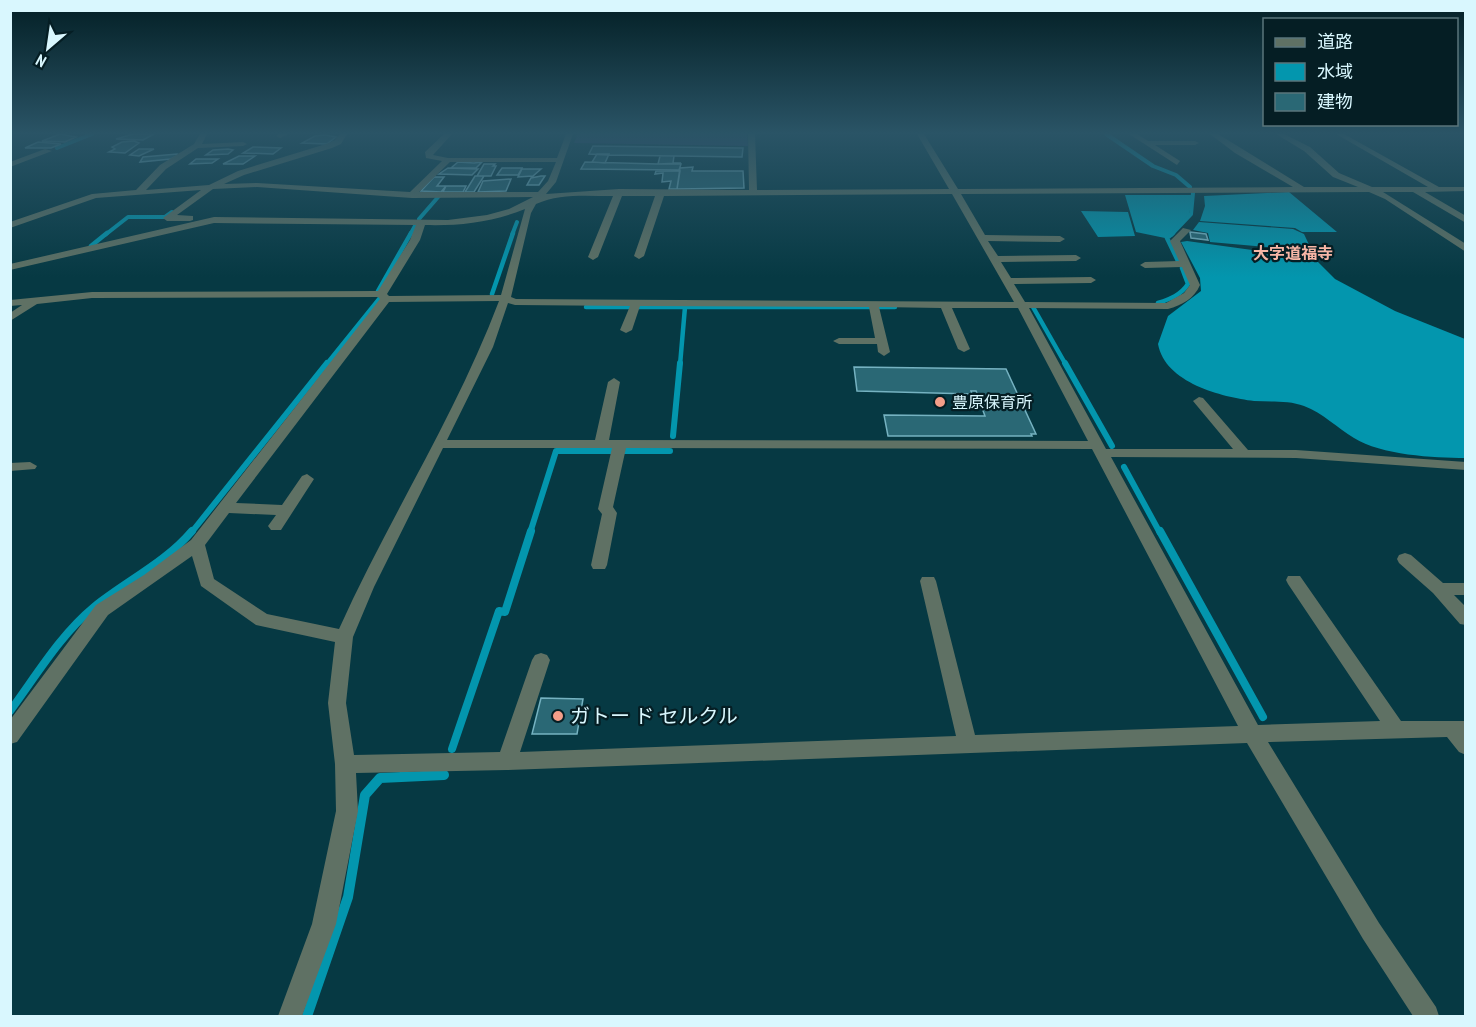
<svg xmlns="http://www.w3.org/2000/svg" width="1476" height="1027" viewBox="0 0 1476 1027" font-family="'PT Sans Narrow','Noto Sans JP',sans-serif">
<rect width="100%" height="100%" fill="#063943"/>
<path fill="#394274" d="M578 134H747L748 146 574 143Z"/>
<path fill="#0396ae" d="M1289 192 1337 232H1302L1295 228 1200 221 1205 206 1204 196Z
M1125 195H1191L1193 196 1188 219 1165 238 1136 232Z
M1081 211 1128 212 1135 236 1098 237Z
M1199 222 1293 229 1304 234 1312 251 1210 242 1208 233 1193 230Z
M1187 241 1274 253 1279 249 1310 254 1335 279 1395 311 1465 339V458C1434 458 1381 455 1354 438 1337 428 1323 413 1304 406 1289 400 1271 402 1254 401 1222 397 1165 383 1158 344L1168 316 1201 291 1200 278 1181 242Z"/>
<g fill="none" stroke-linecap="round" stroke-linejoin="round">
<path stroke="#0396ae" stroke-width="4" d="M1106 134 1153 166 1176 175 1190 187
M57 148 92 134
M419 219 439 196
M105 235 128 217H165L172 212
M410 235 416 224
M512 235 517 222
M1171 235 1191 214 1193 193"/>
<path stroke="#0396ae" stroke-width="4.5" d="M1173 233 1167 238 1178 261
M91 246 107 233
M378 291 411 233
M492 294 513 233
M1158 303C1170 299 1181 295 1188 284L1182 268
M586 307H895
M1033 307 1066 365
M326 365 380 298
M680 365 685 307"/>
<path stroke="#0396ae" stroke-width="6" d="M1065 363 1112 446
M673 436 680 363
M1124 467 1160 533
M191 533 327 363
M530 533 556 451H670"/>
<path stroke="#0396ae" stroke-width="8" d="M1160 531 1263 717
M10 711C36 676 60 635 94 607 126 581 165 563 192 531
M452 749 499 611 505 612 531 531"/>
<path stroke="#0396ae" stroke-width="10" d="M307 1016 348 897 365 795 380 778 444 775"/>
</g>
<path fill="#2a6875" stroke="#75b2c1" stroke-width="1.5" d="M60 134 76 137 65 142 42 141Z
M133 134H154L143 140 116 139Z
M325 135 336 137 327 144 302 143 315 136Z
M134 141 139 143 125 153 109 152 115 149 112 147 122 142Z
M38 142 61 144 51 148H25Z
M593 146 743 148 742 157 608 155 589 154Z
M253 147 281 148 273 154 243 153Z
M139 149H154L139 156 130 155Z
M228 149 233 150 228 154 206 155 213 150Z
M177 154 179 155 171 159 140 162 143 157Z
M597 154H609L605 163 592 162Z
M239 156H255L243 164H223Z
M660 156H674L673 163H681L658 164Z
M196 159H218L212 163 190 164Z
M458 162 474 163 482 162 476 168H451Z
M585 162 658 164H681L679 170 581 169Z
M484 164H495L493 166H496L491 176H477Z
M693 167 692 171H743L744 188 677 189 680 168Z
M448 168 478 169 472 175 439 174Z
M502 168H522L518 175H497Z
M522 169H541L533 176 518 177Z
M656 171H680L677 189H669L671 181 662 182 663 173 655 174Z
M475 176H484L474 192H465Z
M541 176H545L539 185H527L531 178Z
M434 177H444L437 186H446L441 192 421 191Z
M511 179 506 191 478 192 483 181Z
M446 186H466L463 192H443Z
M1190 232 1206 234 1208 240 1191 238Z
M854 367 1006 369 1036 434H1031L1032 436H888L884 415 985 416 982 408 975 409 972 400H980L976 391H971L972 394 857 391Z
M541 698 583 699 577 734H532Z"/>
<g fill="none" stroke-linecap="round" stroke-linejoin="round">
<path fill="#5f7164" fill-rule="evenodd" d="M200 134H207L202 144 243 142 247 144 243 146 198 148 166 169 146 190 209 185 238 171 326 144 335 140 340 134H347L341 144 332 148 244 175 224 184 257 183 410 192 442 161 426 158 425 152 444 134H452L433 155 448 158H557L566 134H573L556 182 546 194 619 189 749 190 748 134H755L757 190 949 189 917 134H924L958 189 1293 187 1235 153 1210 134H1218L1304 187H1358L1333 177 1304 151 1276 134H1284L1310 147 1339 173 1372 187H1428L1336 134H1344L1439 187H1466V191L1425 192 1466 216V223L1413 192H1383L1466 244V252L1385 199 1369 192 961 194 985 235 1060 236 1065 239 1060 242 988 241 998 256 1076 255 1081 258 1076 261 1001 262 1011 278 1091 277 1096 280 1091 283 1014 284 1025 302 1166 303 1184 293 1190 285 1182 267 1145 268 1140 265 1145 262 1179 261 1170 241 1183 228 1191 230 1180 241 1200 285C1194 299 1182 305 1168 309L1029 308 1106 449H1233L1193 401 1199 397 1203 398 1248 450H1296L1466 462V470L1296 458 1111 457 1258 725 1380 721 1288 584 1286 580 1288 576H1300L1401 721H1466V755L1459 752 1447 737 1268 742 1379 923 1436 1007 1439 1016H1413L1363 939 1247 743 507 770 356 773 358 811 336 924 302 1016H278L312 924 336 811 335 764 328 703 335 642 256 625 201 586 192 556 108 615 17 742 10 744V720L96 605 144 575 191 540 380 299 378 297 92 298 37 304 10 321V313L22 305 10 306V300L92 292 378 291 410 240 416 225 214 223 10 270V264L214 217 448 220 487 215 509 209 533 197 412 198 257 187 213 189 177 215 193 216V220L190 221H167L163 218 201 190 96 198 10 228V222L92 194 136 190 160 165 194 144ZM450 162H556L548 181 538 192H419ZM952 194 1014 302 516 299 511 297 531 213 536 204C560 193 587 196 613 196L588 257 593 260 598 257 622 196H655L634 256 639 259 644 256 664 196ZM525 209 501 295 389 296 387 294 420 240 425 225C459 226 493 222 525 209ZM499 301C456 415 389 518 339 629L267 614 214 579 205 545 229 513 276 515 268 526 271 530H281L314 479 307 474 302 476 282 505 236 503 389 302ZM508 303 515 305 630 306 620 330 626 333 632 330 640 306 869 307 875 338H839L833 341 839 344H877L878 352 884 356 890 352 879 307 941 308 958 349 964 352 970 349 952 308H1018L1088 441 609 440 620 382 614 378 608 382 595 440H447L493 347ZM443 448H612L598 509 602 514 591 565 593 569H605L607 565 617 513 613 507 626 448 1092 449 1238 726 975 735 936 581 934 577H922L920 581 956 736 520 752 550 660 547 655 541 653 535 655 532 660 500 752 354 755 346 703 353 637 374 587Z
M279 134H288L280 138 276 136Z
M1129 134H1137L1148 141H1195L1199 143 1195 145H1155L1180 161 1177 165Z
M45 149 52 151 10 167V162Z
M30 462 37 466 35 469 10 471V463Z
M1405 553 1411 555 1443 583H1466V595H1454L1466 607V625L1460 624 1433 593 1399 563 1397 559 1399 555Z"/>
</g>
<linearGradient id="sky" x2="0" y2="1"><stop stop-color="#031f25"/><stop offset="0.48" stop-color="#2a5466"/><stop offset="1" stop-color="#2a5466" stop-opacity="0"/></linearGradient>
<rect width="1476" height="277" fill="url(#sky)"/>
<g fill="#f49e89" stroke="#051e24" stroke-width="2">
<circle cx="940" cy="402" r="6"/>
<circle cx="558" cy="716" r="6"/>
</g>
<g text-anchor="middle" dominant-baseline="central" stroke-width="4.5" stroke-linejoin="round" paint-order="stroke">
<g font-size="16" font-weight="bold" fill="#f7b6a6" stroke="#051e24">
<text x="1293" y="253">大字道福寺</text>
</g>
<g font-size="16" fill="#d9f7fe" stroke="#051e24" text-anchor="start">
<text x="952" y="402">豊原保育所</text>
</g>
<g font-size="20" fill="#d9f7fe" stroke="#051e24" text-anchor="start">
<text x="570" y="716">ガトー ド セルクル</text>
</g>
</g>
<rect width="1476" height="1027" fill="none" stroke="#d9f7fe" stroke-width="24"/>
<rect x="1263" y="18" width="195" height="108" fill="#051e24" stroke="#5a757b" stroke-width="1.5"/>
<rect x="1275" y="38" width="30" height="9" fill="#5f7164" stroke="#5a757b" stroke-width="1.5"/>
<text x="1317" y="48" font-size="18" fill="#d9f7fe">道路</text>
<rect x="1275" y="63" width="30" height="18" fill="#0396ae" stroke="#5a757b" stroke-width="1.5"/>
<text x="1317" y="78" font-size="18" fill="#d9f7fe">水域</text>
<rect x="1275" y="93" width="30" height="18" fill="#2a6875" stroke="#5a757b" stroke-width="1.5"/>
<text x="1317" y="108" font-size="18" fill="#d9f7fe">建物</text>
<g transform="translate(48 48) rotate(209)" stroke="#051e24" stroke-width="4.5" paint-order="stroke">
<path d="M0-4.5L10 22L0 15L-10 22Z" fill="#d9f7fe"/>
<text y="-9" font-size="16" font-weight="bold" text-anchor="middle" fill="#d9f7fe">N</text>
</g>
</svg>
